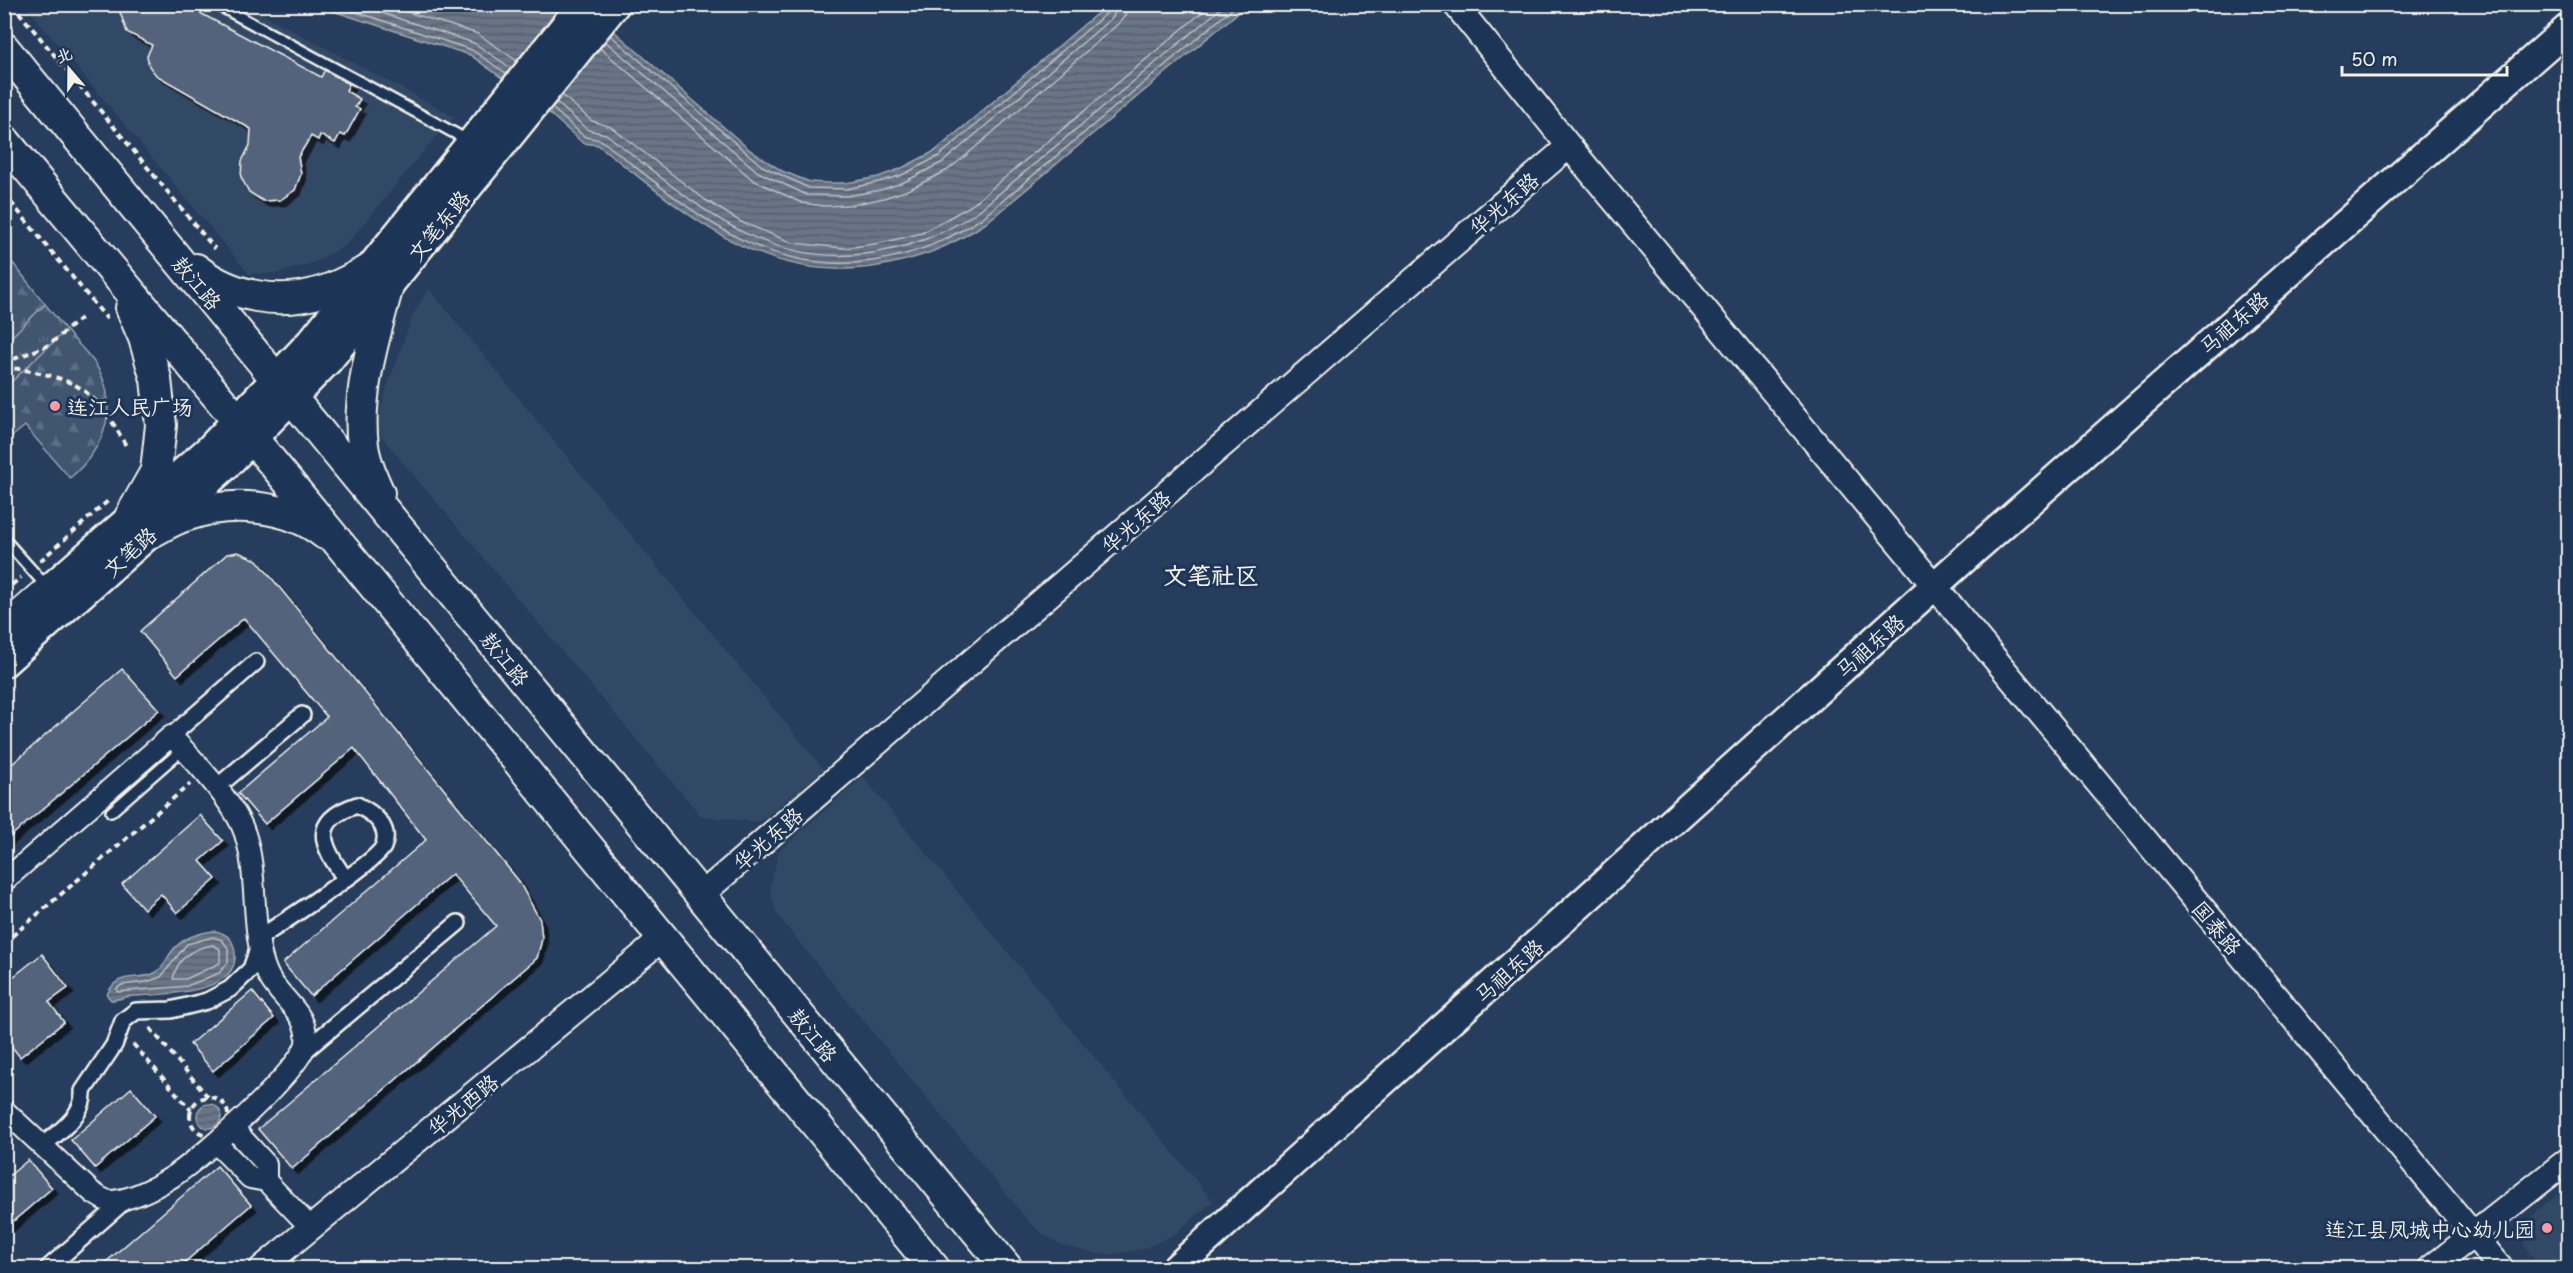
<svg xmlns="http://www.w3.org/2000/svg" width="2573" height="1273" viewBox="0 0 2573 1273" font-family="'Playpen Sans','LXGW WenKai TC',sans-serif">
<defs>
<pattern id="grass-tufts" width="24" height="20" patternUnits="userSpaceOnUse" patternTransform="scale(1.5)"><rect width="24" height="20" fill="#40546f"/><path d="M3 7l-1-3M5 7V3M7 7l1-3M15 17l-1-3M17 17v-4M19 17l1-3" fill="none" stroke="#5c6d84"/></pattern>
<pattern id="forest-firs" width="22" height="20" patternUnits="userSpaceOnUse" patternTransform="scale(1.5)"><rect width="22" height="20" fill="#40546f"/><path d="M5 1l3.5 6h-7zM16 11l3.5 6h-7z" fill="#5c6d84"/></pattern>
<pattern id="water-rules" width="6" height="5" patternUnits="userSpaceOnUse" patternTransform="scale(1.5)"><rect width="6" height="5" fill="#677588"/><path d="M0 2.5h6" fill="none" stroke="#585e67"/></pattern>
<filter id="shadow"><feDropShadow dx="5.5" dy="5.5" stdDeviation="0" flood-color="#0009"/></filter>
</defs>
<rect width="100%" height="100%" fill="#263d5d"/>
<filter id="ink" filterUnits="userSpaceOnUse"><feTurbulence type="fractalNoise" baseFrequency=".0167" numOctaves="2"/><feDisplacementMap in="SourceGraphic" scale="12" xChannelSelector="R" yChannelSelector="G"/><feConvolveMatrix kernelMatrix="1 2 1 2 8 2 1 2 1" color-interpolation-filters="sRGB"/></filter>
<g filter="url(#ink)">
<path fill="#334966" d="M25 5H245L455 117 433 140 346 245 313 263 278 273 249 274Z
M429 289 824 770 759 822 701 816 375 429 387 387 414 313Z
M863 777 1213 1201 1175 1234 1146 1248 1116 1254H1098L1064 1246 1040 1232 1029 1222 785 925 776 912 770 887 779 851Z
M2568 1187V1268H2540L2524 1245 2523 1233 2527 1223 2540 1208Z"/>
<path fill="url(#grass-tufts)" stroke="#9aa2ac" stroke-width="1.5" d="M45 304 66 330 5 388V343Z"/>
<path fill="url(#forest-firs)" stroke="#9aa2ac" stroke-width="1.5" d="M5 253 45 304 5 343Z
M66 330C75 341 86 351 94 362 122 404 105 448 70 478L25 426 4 443 5 388Z"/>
<path fill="url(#water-rules)" stroke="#9fa7ae" stroke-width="1.5" d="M314 5H584L750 150 782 171 810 182 825 183H846L878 177 900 169 935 151 1107 5H1247L986 223C948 248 917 260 872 267 757 283 682 210 598 145L583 143 541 106 470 55Z
M213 931C223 932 231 936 234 947 246 995 163 994 134 996 126 996 119 1000 111 1000L107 995C117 970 136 982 155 973 161 970 164 965 167 959 177 940 193 934 213 931Z
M197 1116a12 12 0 1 1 24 0a12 12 0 1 1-24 0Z"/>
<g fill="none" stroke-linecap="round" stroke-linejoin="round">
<path stroke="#bcbfc2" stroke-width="1.5" d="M332 4 472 50 507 74
M354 4 474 43 511 68
M382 4 478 34 517 61
M610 35 762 166 809 188 847 189 879 182 902 175 939 156 1108 12 1110 4
M605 41 758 172 807 195 847 196 881 190 904 182 943 162 1113 17 1118 4
M600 48 753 180 802 203 824 206 851 205 884 198 908 190 946 171 963 158 1119 23 1125 16 1127 4
M562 95 592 121 611 127 704 199 741 222 793 243 845 248 881 243 922 233 972 205 1212 4
M556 102 588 130 606 134C689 198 758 270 872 253 912 247 944 234 977 212L1226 4
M552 108 585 137 601 140C686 205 757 277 872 261 914 255 947 241 982 218L1238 4
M213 937 222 940 228 948V963L219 973 187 986 117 992V988L122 985 146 982 161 977 187 944Z
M213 945 220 949V963L186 979H173C177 958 193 948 213 945Z"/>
</g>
<path fill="#52647b" stroke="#f4f1e8" stroke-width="1.5" filter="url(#shadow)" d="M117 4H183L321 77 325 70 349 84 346 91 360 99 355 107 360 109 345 136 340 134 335 143 320 135 318 140 311 136 298 157 301 174 295 190 280 200 263 201 249 192 241 177 242 161 250 145 251 129 156 75 149 66 147 56 152 45 127 32Z
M238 552 257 560 518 880 540 920 542 939 537 958 528 966 292 1169 258 1129 496 926 452 874 311 996 283 963 426 840 354 748 265 824 238 793 327 717 244 618 177 676 140 631 227 554Z
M122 669 159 710 4 842V771Z
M200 815 223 841 200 861 216 879 177 913 161 894 144 909 122 884Z
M42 954 68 988 49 1002 64 1022 20 1057 4 1037V984Z
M252 991 274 1018 213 1071 190 1044Z
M131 1088 155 1116 95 1168 71 1140Z
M28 1160 52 1188 4 1229V1180Z
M217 1166 251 1205 177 1269H98Z"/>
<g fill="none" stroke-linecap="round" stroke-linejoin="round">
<defs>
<path id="service" d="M216 4 469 141
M4 539 47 587
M111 812 183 749"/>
<path id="pedestrian" d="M171 736 256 662
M216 788 302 715
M259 938C280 924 375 863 383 847 392 827 372 812 357 805 309 821 322 846 345 878
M302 1053 458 923
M42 1146C59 1132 85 1115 83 1091L114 1045 123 1021 136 1011 171 1010 207 1001 230 989 251 969 260 943
M48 1268 129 1197"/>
<path id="minor" d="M4 881 171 736C193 759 236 804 245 834 259 876 250 933 267 973 277 997 310 1013 306 1043 301 1071 199 1160 172 1177 156 1187 132 1199 113 1201 105 1202 100 1197 93 1193L4 1110
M233 1128 266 1164V1181
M216 1143 250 1178 266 1181 311 1228"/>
<path id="tertiary" d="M1455 4 1569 146 2501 1268
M701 895 1569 146
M262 1268 662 939
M2431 1268 2568 1160"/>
<path id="secondary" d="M4 628 209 449 312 340 582 4
M4 663 224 468 329 360 616 4
M1176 1268 1971 553 2568 28"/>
<path id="primary" d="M4 48 1007 1268
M4 140 277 468 934 1268
M196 269C232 297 280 306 324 291 339 286 353 278 367 271
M379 493C372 478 365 462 363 445 356 395 375 334 388 286
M130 517 156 471 161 425 156 379 144 338 131 308
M148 534C160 528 172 520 185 516 229 500 288 504 325 534"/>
</defs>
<use href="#service" stroke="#f4f1e8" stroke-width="14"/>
<use href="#pedestrian" stroke="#f4f1e8" stroke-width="20"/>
<use href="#minor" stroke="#f4f1e8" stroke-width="24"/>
<use href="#tertiary" stroke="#f4f1e8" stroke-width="28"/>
<use href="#secondary" stroke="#f4f1e8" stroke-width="32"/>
<use href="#primary" stroke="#f4f1e8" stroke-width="34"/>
<path stroke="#f4f1e8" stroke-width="4" stroke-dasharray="6 4.5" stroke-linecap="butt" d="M12 4 215 249
M4 194 107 319
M4 363 49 345 82 317
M4 368C24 368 64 377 80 388 101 402 115 425 126 446
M40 561 109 500
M4 592 21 577
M4 943 190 784
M150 1028 208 1097
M133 1044 191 1110
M190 1116a19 19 0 1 1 38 0a19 19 0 1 1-38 0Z"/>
<use href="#service" stroke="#1d3557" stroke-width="9"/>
<use href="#pedestrian" stroke="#1d3557" stroke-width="15"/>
<use href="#minor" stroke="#1d3557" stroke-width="20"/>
<use href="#tertiary" stroke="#1d3557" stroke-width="24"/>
<use href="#secondary" stroke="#1d3557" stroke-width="27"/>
<use href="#primary" stroke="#1d3557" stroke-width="30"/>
</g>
</g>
<g fill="#ff9aa2" stroke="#1d3557" stroke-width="2">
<circle cx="55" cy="406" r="6"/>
<circle cx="2547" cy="1228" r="6"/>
</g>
<g text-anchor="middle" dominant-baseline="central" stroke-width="6" stroke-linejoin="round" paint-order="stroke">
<g font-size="21" fill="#f4f1e8" stroke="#1d3557">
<text transform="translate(1503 203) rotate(-41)">华光东路</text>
<text transform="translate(438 225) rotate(-51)">文笔东路</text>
<text transform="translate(198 282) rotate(50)">敖江路</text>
<text transform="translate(2233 322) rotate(-41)">马祖东路</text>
<text transform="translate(1135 521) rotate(-41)">华光东路</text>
<text transform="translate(129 551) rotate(-42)">文笔路</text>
<text transform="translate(1869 645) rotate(-42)">马祖东路</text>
<text transform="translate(506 658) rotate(51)">敖江路</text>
<text transform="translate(767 838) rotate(-41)">华光东路</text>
<text transform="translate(2218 927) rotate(50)">国泰路</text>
<text transform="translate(1508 970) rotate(-42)">马祖东路</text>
<text transform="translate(814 1034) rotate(51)">敖江路</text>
<text transform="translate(462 1104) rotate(-39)">华光西路</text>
</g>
<g font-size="21" fill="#f4f1e8" stroke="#1d3557" text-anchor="start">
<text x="67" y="406">连江人民广场</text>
<text x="2535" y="1228" text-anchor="end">连江县凤城中心幼儿园</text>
</g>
<g font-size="24" font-weight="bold" fill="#f4f1e8" stroke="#1d3557">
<text x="1211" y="574">文笔社区</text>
</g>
</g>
<rect width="2573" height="1273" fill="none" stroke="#1d3557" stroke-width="24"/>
<rect x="12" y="12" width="2549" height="1249" fill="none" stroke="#f4f1e8" stroke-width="2" filter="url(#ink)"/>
<g transform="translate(69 69) rotate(340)" stroke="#1d3557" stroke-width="4.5" paint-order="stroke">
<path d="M0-4.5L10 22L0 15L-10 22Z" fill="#f4f1e8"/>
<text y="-9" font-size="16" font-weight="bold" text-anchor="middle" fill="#f4f1e8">北</text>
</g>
<path d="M2342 66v9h165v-9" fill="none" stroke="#f4f1e8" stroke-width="3"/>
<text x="2351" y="66" font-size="18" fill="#f4f1e8" stroke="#1d3557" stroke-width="4.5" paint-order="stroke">50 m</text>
</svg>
